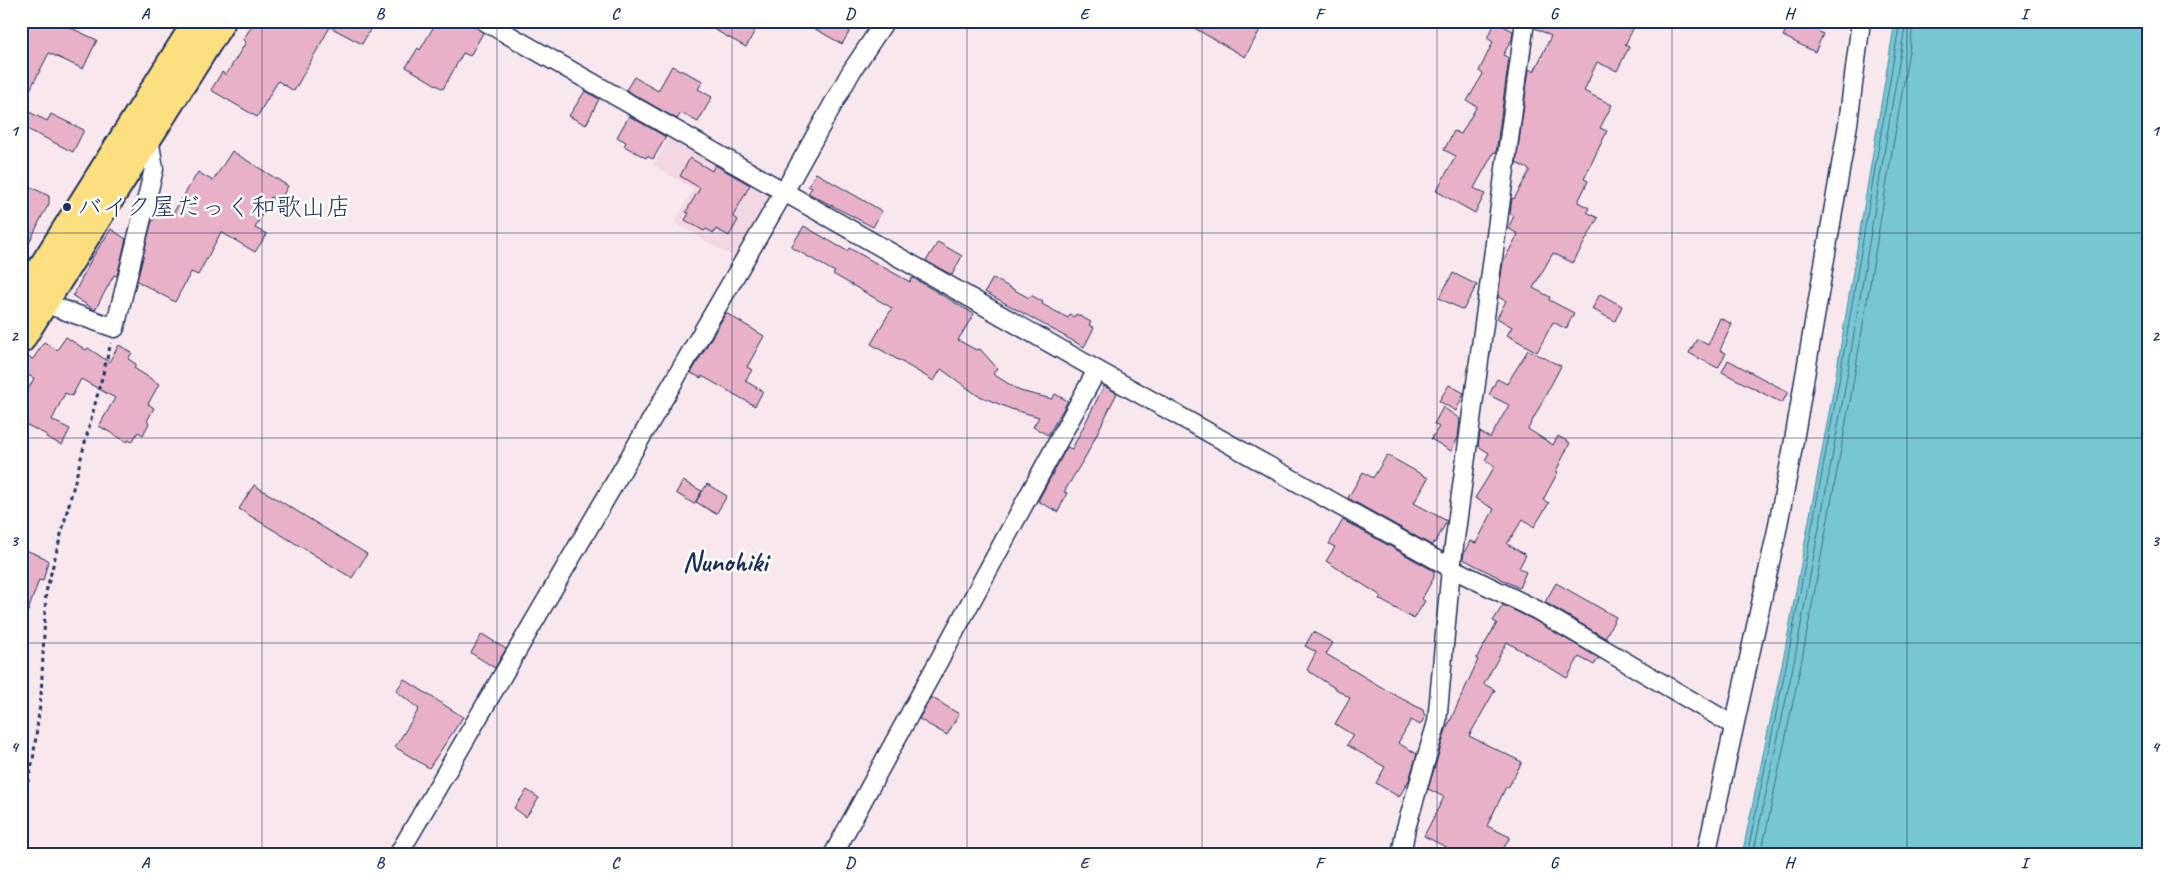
<svg xmlns="http://www.w3.org/2000/svg" width="2169" height="876" viewBox="0 0 2169 876" font-family="Caveat,'Klee One',sans-serif">
<rect width="100%" height="100%" fill="#f8e8ee"/>
<filter id="ink" filterUnits="userSpaceOnUse"><feTurbulence type="fractalNoise" baseFrequency=".02" numOctaves="2"/><feDisplacementMap in="SourceGraphic" scale="10" xChannelSelector="R" yChannelSelector="G"/><feConvolveMatrix kernelMatrix="1 2 1 2 8 2 1 2 1" color-interpolation-filters="sRGB"/></filter>
<g filter="url(#ink)">
<path fill="#f3d8e3" d="M673 131 777 192 737 259 674 223 694 189 653 165Z"/>
<path fill="#77c7d3" stroke="#528aa4" d="M1895 21H2148V855H1742L1784 655 1834 386Z"/>
<g fill="none" stroke-linecap="round" stroke-linejoin="round">
<path stroke="#406c8d" stroke-width="1" d="M1747 855 1788 656 1838 387 1900 21
M1753 855 1795 657 1845 388 1906 21
M1761 855 1802 659 1852 390 1914 21"/>
</g>
<path fill="#e8b1c8" stroke="#1b2f5e" d="M21 21H56L97 40 83 69 49 53 21 107Z
M255 21H375L362 44 330 27 294 91 278 81 257 117 211 90 222 72 226 75 246 42 243 40Z
M437 21H468L483 33 470 56 463 53 443 89 406 67 418 48 420 50Z
M699 21H760L746 47Z
M801 21H856L842 44Z
M1182 21H1244L1260 30 1245 57Z
M1535 21H1637L1625 45 1629 47 1617 71 1597 62 1584 91 1612 105 1600 128 1607 131 1584 179 1588 181 1578 202 1589 208 1587 212 1598 218 1573 263 1553 253 1533 288 1550 297 1549 300 1574 313 1566 329 1553 322 1537 352 1507 335 1512 327 1497 318 1506 301 1498 297 1503 262 1518 234 1508 228 1514 216 1510 214 1512 198 1514 199 1530 170 1516 163 1529 69 1534 72 1551 36 1535 28Z
M1790 21H1802L1823 34 1815 52 1783 36Z
M1496 22 1513 31 1512 39 1503 55 1509 58 1496 153 1494 152 1474 188 1485 194 1475 213 1436 191 1456 156 1444 150 1454 131 1461 134 1477 106 1467 101 1483 74 1479 71 1493 42 1487 38Z
M672 66 703 81 698 89 712 97 698 122 681 113 677 119 626 90 634 77 658 91Z
M585 91 599 99 586 125 569 116Z
M21 108 47 121 51 114 84 130 73 152 21 126Z
M629 116 666 137 653 159 647 156 646 158 624 146 626 142 617 137Z
M232 151 288 186 279 202 271 197 255 228 267 234 255 252 221 232 198 275 191 272 175 302 137 281 151 224 160 208 172 215 198 172 213 181Z
M690 158 712 171 715 165 750 185 733 216 738 220 729 236 716 229 714 233 706 229 704 231 685 220 689 213 686 212 700 188 680 176Z
M816 173 882 211 873 227 808 193 812 188 808 186Z
M31 187 49 196V204L42 216 21 260V206Z
M804 226 847 251 849 248 910 282 912 278 915 279 974 314 958 340 976 350 980 349 997 368 993 374 1020 391 1052 399 1055 394 1068 401 1048 435 1033 427 1039 417 1011 409 977 395 941 369 934 381 871 344 892 308 833 274 835 272 791 247Z
M111 229 126 239 117 276 114 275 95 310 73 296 92 258Z
M938 242 962 256 952 275 926 261Z
M1453 273 1477 285 1463 310 1439 298Z
M993 278 1029 298 1031 295 1043 302 1042 304 1068 318 1070 314 1074 317 1076 314 1091 322 1089 325 1094 328 1084 347 985 292Z
M1600 294 1622 306 1615 321 1592 309Z
M726 313 764 336 747 367 752 370 745 381 763 391 755 406 702 376 701 378 691 373Z
M1720 318 1732 324 1720 350 1726 353 1718 368 1689 353 1697 339 1708 345Z
M66 337 86 350 88 348 109 362 119 345 132 353 128 359 136 364 134 368 159 384 148 404 154 408 147 421 149 423 143 435 138 432 132 442 128 440 127 442 99 426 115 398 81 379 72 396 65 393 52 420 70 429 62 445 46 437 47 435 21 422V404L34 378 21 372 28 357 33 359 44 342 57 350Z
M1528 350 1561 366 1528 429 1553 445 1558 436 1570 443 1556 471 1558 472 1543 500 1549 503 1534 527 1523 519 1507 544 1526 555 1519 568 1526 572 1519 588 1463 559 1464 553 1470 541 1476 543 1494 509 1475 498 1495 466 1485 460 1489 453 1478 446 1480 432 1490 438 1509 405 1489 395 1497 379 1507 384Z
M1728 360 1788 392 1782 403 1722 372Z
M1449 385 1464 393 1456 411 1439 401Z
M1104 386 1117 393 1087 454 1064 492 1067 493 1058 512 1038 501 1067 447 1072 449Z
M1443 407 1460 419 1458 438 1451 451 1431 439 1439 427 1434 424Z
M1387 455 1428 478 1414 503 1447 521 1435 543 1433 542V546L1348 498 1363 472 1373 478Z
M683 481 702 491 694 504 676 493Z
M707 484 727 496 716 514 696 502Z
M254 485 367 554 352 578 239 509Z
M1343 520 1434 571V577L1422 599 1425 601 1414 619 1379 599 1381 596 1326 561 1335 547 1329 544Z
M21 548 45 558 48 561 43 581 39 580 23 625H21Z
M1556 583 1616 617 1605 638 1545 602Z
M1503 605 1532 619 1599 658 1594 665 1579 657 1567 678 1507 642 1484 684 1495 690 1469 736 1522 762 1508 788 1506 787 1487 826 1510 837 1500 855H1462L1424 836 1444 797 1428 789 1446 730 1478 660 1476 659 1497 623 1493 621Z
M1313 632 1333 643 1326 654 1388 691 1423 710 1425 717 1420 725 1411 720 1398 743 1417 754 1409 780 1399 797 1376 783 1385 767 1347 745 1353 735 1335 724 1350 698 1307 670 1316 652 1305 646Z
M482 634 506 649 495 668 471 653Z
M404 679 463 717 429 768 395 747 419 709 396 691Z
M931 697 959 714 947 735 919 719Z
M527 790 539 798 526 817 514 808Z"/>
<g fill="none" stroke-linecap="round" stroke-linejoin="round">
<defs>
<path id="minor" d="M484 21 1097 370 1451 568 1537 610 1733 725
M35 300 115 328 154 169 149 138 146 136
M398 855 784 192 851 72 885 21
M833 855 1097 370
M1401 855 1406 828 1437 722 1451 568 1525 21
M1706 855 1776 535 1792 452 1848 124 1861 21"/>
<path id="highway" d="M21 300 197 21
M21 340 222 21"/>
</defs>
<use href="#minor" stroke="#1b2f5e" stroke-width="21"/>
<use href="#highway" stroke="#1b2f5e" stroke-width="30"/>
<path stroke="#1b2f5e" stroke-width="3" stroke-dasharray="4 4" stroke-linecap="butt" d="M21 813 33 760 41 697 46 592 111 343"/>
<use href="#minor" stroke="#fff" stroke-width="18"/>
<use href="#highway" stroke="#fce080" stroke-width="26"/>
</g>
</g>
<path fill="none" stroke="#1b2f5e" stroke-width="1" stroke-opacity="0.55" d="M262 21V855M497 21V855M732 21V855M967 21V855M1202 21V855M1437 21V855M1672 21V855M1907 21V855M21 233H2148M21 438H2148M21 643H2148"/>
<circle fill="#1b2f5e" stroke="#fff" stroke-width="2" cx="67" cy="207" r="5"/>
<g text-anchor="middle" dominant-baseline="central" stroke-width="5" stroke-linejoin="round" paint-order="stroke">
<g font-size="25" fill="#1b2f5e" stroke="#fff" text-anchor="start">
<text x="77" y="207">バイク屋だっく和歌山店</text>
</g>
<g font-size="28" font-weight="bold" fill="#1b2f5e" stroke="#fff">
<text x="725" y="561">Nunohiki</text>
</g>
</g>
<rect width="2169" height="876" fill="none" stroke="#fff" stroke-width="55"/>
<rect x="28" y="28" width="2114" height="820" fill="none" stroke="#1b2f5e" stroke-width="2"/>
<g font-size="16" text-anchor="middle" font-weight="bold" fill="#1b2f5e">
<text x="145" y="19">A</text>
<text x="380" y="19">B</text>
<text x="615" y="19">C</text>
<text x="850" y="19">D</text>
<text x="1084" y="19">E</text>
<text x="1319" y="19">F</text>
<text x="1554" y="19">G</text>
<text x="1789" y="19">H</text>
<text x="2024" y="19">I</text>
<text x="14" y="136">1</text>
<text x="2155" y="136">1</text>
<text x="14" y="341">2</text>
<text x="2155" y="341">2</text>
<text x="14" y="546">3</text>
<text x="2155" y="546">3</text>
<text x="14" y="752">4</text>
<text x="2155" y="752">4</text>
<text x="145" y="868">A</text>
<text x="380" y="868">B</text>
<text x="615" y="868">C</text>
<text x="850" y="868">D</text>
<text x="1084" y="868">E</text>
<text x="1319" y="868">F</text>
<text x="1554" y="868">G</text>
<text x="1789" y="868">H</text>
<text x="2024" y="868">I</text>
</g>
</svg>
